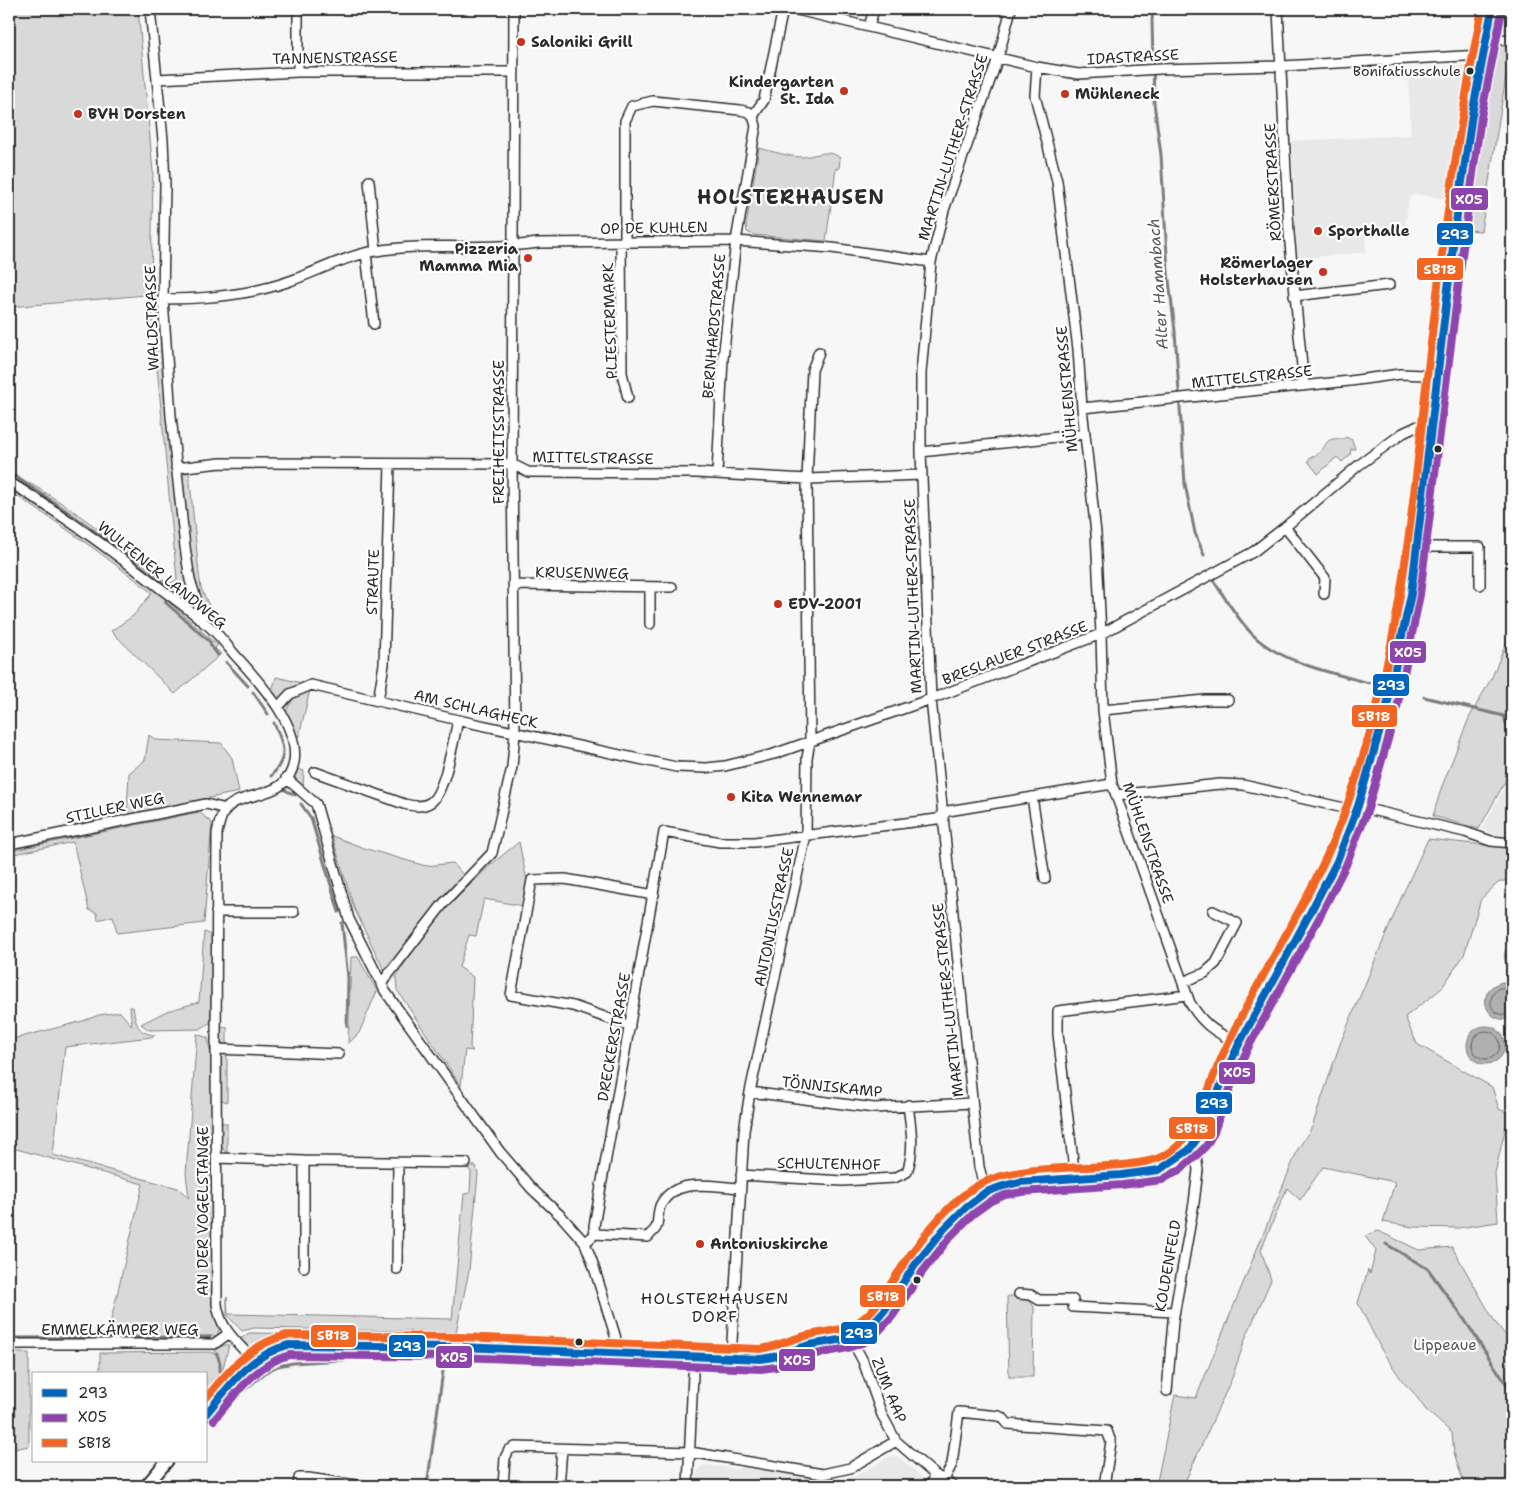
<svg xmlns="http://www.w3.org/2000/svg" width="1521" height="1495" viewBox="0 0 1521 1495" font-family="'Shantell Sans',sans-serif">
<rect width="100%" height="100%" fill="#f7f7f7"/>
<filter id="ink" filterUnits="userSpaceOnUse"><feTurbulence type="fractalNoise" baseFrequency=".02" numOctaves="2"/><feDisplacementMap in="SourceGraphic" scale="10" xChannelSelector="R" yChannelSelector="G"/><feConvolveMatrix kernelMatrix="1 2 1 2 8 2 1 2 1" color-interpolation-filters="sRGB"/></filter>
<g filter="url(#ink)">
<path fill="#e8e8e8" d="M1465 65 1446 199 1415 194 1412 195 1409 198 1405 227 1365 229 1366 252 1297 259 1292 141 1411 135 1408 71 1452 69Z
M1512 773V838L1501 836 1482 829Z
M890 1456 899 1457 921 1476 924 1486H694L697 1472 700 1467 705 1465 738 1469 739 1467 834 1481 854 1477Z"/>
<path fill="#d9d9d9" stroke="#828282" d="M9 9H138L153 171 151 291 146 295 9 307Z
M1502 9H1512V36H1500L1497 33Z
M1501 46H1511L1481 231 1464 230 1492 51 1495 47Z
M759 148C771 151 790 157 802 157 816 156 828 148 840 158L839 169 836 168 826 241 754 235 747 232 746 225Z
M151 302 159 306 168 405 198 614 72 518 9 479V472C66 501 118 544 168 584L177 580Z
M1346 437 1352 440 1355 449H1351L1350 455 1342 462 1337 457 1318 474 1308 461C1311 456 1313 457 1317 454 1330 445 1322 437 1343 439Z
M189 472 199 574 201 588 212 612H204C188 571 187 525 182 482L183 474Z
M9 486 49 510 143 579 214 642 218 645 215 648 221 654 175 694 111 631 133 616 152 593C106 556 59 523 9 491Z
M1512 629V769L1479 829 1433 816 1441 789 1469 718 1492 677Z
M276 677 302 683 281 701 277 700 271 695Z
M306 690H310L300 732V736L296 738 286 713C288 704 297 694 306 690Z
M149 735 156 740 221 743 232 758 239 792 130 814 127 811 129 773 145 760Z
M298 769 304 771 303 788 297 783 294 774Z
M199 812 212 823 204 923 117 933 113 916 98 920 97 913 89 910 73 842 9 855V851Z
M332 836 367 849 426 866 453 863 464 876C437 905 411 935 391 970H384L354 908Z
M1428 839 1512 848V878L1498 883 1481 899 1464 955 1441 989 1405 1017 1417 1044 1492 1087 1499 1109 1509 1113 1495 1173 1498 1222 1459 1228 1413 1227 1383 1222 1395 1182 1323 1167 1300 1200 1287 1188 1261 1250 1271 1280 1246 1337 1232 1378 1184 1484 1174 1486H1156L1175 1395 1196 1398 1298 1149 1312 1127 1340 1044 1402 896Z
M519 842 527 881 523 906 484 899 476 936 469 935 459 967 473 977 470 1047 473 1051 465 1050 461 1086 397 990 396 977 406 961 447 907 494 862Z
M204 932 212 935 211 1022 200 1029 149 1030 141 1024 167 1011 199 1002Z
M351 957H358L377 991 359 1033 348 1044Z
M130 1007H133C136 1023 136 1033 155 1035L151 1037 65 1047 53 1155 178 1188 189 1198 186 1173 197 1034 208 1038 210 1051 213 1055V1306L219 1330 217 1336 107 1337 143 1184 9 1147V1040L83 1021 99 1015 120 1012 132 1026Z
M227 1027V1044L221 1043 219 1040V1028Z
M227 1052V1102L219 1099 220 1055Z
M220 1123H227V1153C217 1145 220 1134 220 1123Z
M466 1166H476L478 1174 469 1271 456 1332 254 1328 242 1331 227 1315V1297L228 1314 452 1319 464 1194 470 1193 471 1172Z
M1378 1231 1419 1250 1452 1247 1495 1322 1512 1343V1486H1465L1454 1453 1452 1433 1426 1410 1413 1392 1404 1383 1382 1351 1358 1303 1368 1270 1370 1274 1376 1251 1365 1236Z
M1009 1296C1020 1296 1028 1296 1034 1307L1033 1377H1009L1007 1297Z
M249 1333H254L455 1336V1340L421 1342H281L258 1348H251L240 1339Z
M225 1345H229L222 1372 206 1391V1374H100V1353L212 1352 215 1355V1349Z
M9 1353H29V1446L9 1450Z"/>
<path fill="#b0b0b0" stroke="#7b7b7b" d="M1512 940V972C1502 962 1502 950 1512 940Z
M1503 982 1512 983V1018C1484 1027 1474 987 1503 982Z
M1467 1045a19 19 0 1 1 38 0a19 19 0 1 1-38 0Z"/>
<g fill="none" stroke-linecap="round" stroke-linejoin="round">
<path stroke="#606060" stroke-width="1" d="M1512 988H1499C1489 994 1487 1010 1500 1014 1504 1015 1508 1014 1512 1014
M1472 1045a14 14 0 1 1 28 0a14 14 0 1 1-28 0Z"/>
<path stroke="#7b7b7b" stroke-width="3" d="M1153 9 1152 21 1154 103 1161 155 1168 272 1175 331 1185 484 1195 533 1204 555
M9 473C64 507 115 546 167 586L168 588
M1213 580C1225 598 1237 618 1252 634 1279 662 1332 673 1369 683
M166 601 165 602 210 642 211 646 218 655
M226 662 248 686
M253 692 268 714
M1424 697 1504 716 1507 726 1512 728
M271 776C289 757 284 745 274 723
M285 790 295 795
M301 804 311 818 339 912
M342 923 348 978 347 1026
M1386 1244 1428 1269 1464 1319 1512 1393
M9 1338 210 1337
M217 1354 220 1363V1371
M234 1396 236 1397 240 1394 266 1372 278 1366 293 1363 357 1359 436 1360 441 1361 443 1365
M427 1486 443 1371"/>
<defs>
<path id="minor" d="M150 9 163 140 165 185 163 299 171 416 185 547 190 580 204 623
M298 9V72
M793 9 1037 67 1078 74 1160 69 1282 66 1482 55
M1278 9 1289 233 1304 386
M869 27 874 9
M1485 39 1512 40
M1037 67 1035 96 1057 181 1078 349 1082 408 1096 533 1101 634 1103 710 1112 784 1190 1003C1205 1027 1215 1031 1240 1045
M157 79 298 72H514
M753 116 764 100 783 9
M369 181 376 251
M621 242 622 373 628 398
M625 242V121L632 106 653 101 740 110 749 112 753 116
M366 253 374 324
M1294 296 1389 285
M163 299C202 299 249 295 287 282 317 272 344 256 376 251 430 242 484 251 538 243L736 241 832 248 931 262
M1082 408 1350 381 1400 374 1425 375
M921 452 1085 434
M176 468 221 463 512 464 528 472 697 473 807 479 922 475
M717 474 723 359 736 241 756 126 753 116
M9 482C62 514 111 550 160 588 177 601 195 614 211 628 220 636 228 647 236 656 259 682 300 724 294 762 287 802 244 789 226 809 220 816 219 825 217 833L216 1049 217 1304C220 1329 237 1342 253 1360
M1285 527 1325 578 1324 594
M1417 547H1480V585
M514 585 672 587
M650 588V624
M378 701 384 664 390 464
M278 707 290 694 311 685 458 720 676 767 707 768 725 766 774 754 931 699 1101 634 1253 552 1285 527 1359 465 1403 433 1418 426 1432 423
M1103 710 1205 700H1228
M315 772 404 804C413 806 422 808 431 802 445 792 454 738 458 720
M286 778 316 804 349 919 385 991 500 1152 532 1189 562 1217 585 1243 592 1261 615 1335 619 1353
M1116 795 1220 784 1243 785 1344 808 1367 809 1465 832 1491 841 1512 843
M1032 797 1045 879
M9 844 206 804 226 809
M216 912H294
M1183 982 1205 973 1216 963 1237 923 1213 911
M381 984 443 904 492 853 512 767 515 733 512 464 514 9
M630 1026 573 1006 511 995 532 880 565 879 654 895
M216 1049 339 1054
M750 1092 874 1108 972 1103
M217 1158 304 1161 466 1163
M304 1161V1267
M741 1175 843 1181 894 1178 907 1172C915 1149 911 1129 908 1105
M1075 1178 1058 1034V1011L1187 995
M986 1192 979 1167 931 699 921 452V373L931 262 944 210 998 58 1011 9
M595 1234 648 1237C650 1234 654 1231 656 1228 659 1221 657 1211 661 1204 677 1176 714 1187 741 1188
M585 1243 595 1234 594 1226 664 832 720 842H754L937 819 948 811 1112 784
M397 1269 398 1162
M1019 1294 1031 1295 1039 1300H1073V1307L1174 1312
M850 1337 863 1361 882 1415 896 1441 934 1474 953 1486
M9 1344H214L228 1334
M731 1359 744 1131 750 1092 806 835 807 758 810 741 807 479 812 370 819 352
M1167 1391 1173 1321 1194 1203 1198 1170 1196 1155 1191 1149
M944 1480 952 1464 959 1412 999 1416 1003 1418 1008 1424 1107 1431 1111 1442 1104 1486
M298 1486 299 1478H308L363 1486
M503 1486 505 1458 509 1450 515 1447 690 1452 823 1474 850 1468 896 1441
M559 1486 562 1449
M688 1486 693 1374
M931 1486 934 1474"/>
<path id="secondary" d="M206 1414C230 1386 250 1352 288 1345L459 1347 761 1359C778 1358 793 1349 809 1345 822 1342 837 1342 850 1337 879 1328 893 1298 908 1275 924 1252 962 1204 986 1192 1007 1181 1033 1181 1057 1179 1090 1177 1126 1176 1159 1170 1211 1143 1206 1120 1226 1072 1234 1053 1244 1034 1253 1016 1289 947 1334 881 1358 806 1375 754 1390 699 1401 645 1416 577 1421 506 1430 437 1447 294 1461 150 1492 9
M146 1486 167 1461"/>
</defs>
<use href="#minor" stroke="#2b2b2b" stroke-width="12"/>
<use href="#secondary" stroke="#2b2b2b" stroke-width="15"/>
<use href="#minor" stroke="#fff" stroke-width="9"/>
<use href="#secondary" stroke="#fff" stroke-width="11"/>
<defs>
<path id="bus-1" d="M206 1414C231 1384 249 1356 288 1345L459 1347 761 1359 773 1357 809 1345 845 1339 860 1333 869 1327 884 1311 915 1265 944 1229 966 1207 986 1192 1003 1186 1020 1182 1121 1175 1159 1170 1189 1150 1204 1129 1226 1072 1239 1044 1310 913 1337 861 1358 806 1387 706 1411 594 1456 222 1472 115 1492 9"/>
<path id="bus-2" d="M214 1420C236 1394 255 1365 289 1355L459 1357 761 1369 776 1367 811 1355 848 1348 865 1342 875 1335 892 1317 923 1271 951 1236 973 1214 991 1201 1005 1195 1022 1192 1122 1185 1162 1180 1181 1169 1195 1157 1206 1146 1213 1134 1235 1076 1248 1048 1319 918 1346 865 1368 809 1397 708 1420 595 1466 224 1481 117 1502 11"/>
<path id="bus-3" d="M206 1398C229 1370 250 1344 287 1335L459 1337 761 1349C778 1346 793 1338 809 1335 826 1331 843 1331 858 1322 877 1310 887 1288 900 1270 919 1241 949 1201 980 1184 1015 1165 1081 1169 1122 1165 1139 1163 1155 1162 1170 1152 1198 1133 1203 1102 1215 1073 1222 1055 1231 1037 1240 1019 1277 946 1323 878 1349 800 1372 733 1389 664 1400 595 1412 523 1419 449 1427 377 1441 253 1457 131 1482 9"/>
</defs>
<use href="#bus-1" stroke="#fff" stroke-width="11"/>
<use href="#bus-2" stroke="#fff" stroke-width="11"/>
<use href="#bus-3" stroke="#fff" stroke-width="11"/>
<use href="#bus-1" stroke="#0065bd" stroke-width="8"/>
<use href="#bus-2" stroke="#8e44ad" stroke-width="8"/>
<use href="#bus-3" stroke="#f26522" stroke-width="8"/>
</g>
</g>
<g fill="#c8321e" stroke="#fff" stroke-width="2">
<circle cx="521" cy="42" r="5"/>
<circle cx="844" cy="91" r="5"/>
<circle cx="1065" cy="94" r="5"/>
<circle cx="78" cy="114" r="5"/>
<circle cx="1318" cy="231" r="5"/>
<circle cx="528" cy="258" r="5"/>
<circle cx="1323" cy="272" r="5"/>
<circle cx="778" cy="604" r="5"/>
<circle cx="731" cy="797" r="5"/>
<circle cx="700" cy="1244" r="5"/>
</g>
<g fill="#2b2b2b" stroke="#fff" stroke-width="2">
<circle cx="1470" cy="71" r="4.5"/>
<circle cx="1438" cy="449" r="4.5"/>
<circle cx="917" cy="1280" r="4.5"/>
<circle cx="579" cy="1342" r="4.5"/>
</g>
<g text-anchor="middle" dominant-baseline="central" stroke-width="4.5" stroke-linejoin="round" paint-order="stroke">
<g font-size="14" fill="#2b2b2b" stroke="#fff" text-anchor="end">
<text x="1461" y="71">Bonifatiusschule</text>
</g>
<g font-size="15" font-weight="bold" fill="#2b2b2b" stroke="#fff" text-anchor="start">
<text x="531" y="42">Saloniki Grill</text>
<text x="834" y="82" text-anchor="end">Kindergarten<tspan x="834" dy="17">St. Ida</tspan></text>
<text x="1075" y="94">Mühleneck</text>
<text x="88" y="114">BVH Dorsten</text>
<text x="1328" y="231">Sporthalle</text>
<text x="518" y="249" text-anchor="end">Pizzeria<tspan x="518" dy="17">Mamma Mia</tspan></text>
<text x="1313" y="263" text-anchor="end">Römerlager<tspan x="1313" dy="17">Holsterhausen</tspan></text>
<text x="788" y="604">EDV-2001</text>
<text x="741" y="797">Kita Wennemar</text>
<text x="710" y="1244">Antoniuskirche</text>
</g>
<g font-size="15" fill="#2b2b2b" stroke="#fff">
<text transform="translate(1133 57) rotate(-3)">IDASTRASSE</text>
<text transform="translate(335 58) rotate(-1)">TANNENSTRASSE</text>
<text transform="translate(953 147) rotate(-72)">MARTIN-LUTHER-STRASSE</text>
<text transform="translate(1273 182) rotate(-93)">RÖMERSTRASSE</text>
<text transform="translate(654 228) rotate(-1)">OP DE KUHLEN</text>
<text transform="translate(152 318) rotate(-92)">WALDSTRASSE</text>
<text transform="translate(610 321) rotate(-92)">PLIESTERMARK</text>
<text transform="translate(714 326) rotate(-85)">BERNHARDSTRASSE</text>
<text transform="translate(1252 377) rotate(-6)">MITTELSTRASSE</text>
<text transform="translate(1067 389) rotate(-95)">MÜHLENSTRASSE</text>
<text transform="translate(499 432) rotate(-90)">FREIHEITSSTRASSE</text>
<text transform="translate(593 458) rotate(1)">MITTELSTRASSE</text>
<text transform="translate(582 573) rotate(1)">KRUSENWEG</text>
<text transform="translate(162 575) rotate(39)">WULFENER LANDWEG</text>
<text transform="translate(373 582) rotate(-88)">STRAUTE</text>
<text transform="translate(913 596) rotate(-92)">MARTIN-LUTHER-STRASSE</text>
<text transform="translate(1015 653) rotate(-21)">BRESLAUER STRASSE</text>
<text transform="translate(476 709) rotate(13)">AM SCHLAGHECK</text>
<text transform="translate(115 808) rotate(-12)">STILLER WEG</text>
<text transform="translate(1148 843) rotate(71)">MÜHLENSTRASSE</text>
<text transform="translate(774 917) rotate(-78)">ANTONIUSSTRASSE</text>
<text transform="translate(948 1000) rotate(-96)">MARTIN-LUTHER-STRASSE</text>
<text transform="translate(614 1037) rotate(-80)">DRECKERSTRASSE</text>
<text transform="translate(832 1087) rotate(6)">TÖNNISKAMP</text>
<text transform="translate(829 1164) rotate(1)">SCHULTENHOF</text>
<text transform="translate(203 1211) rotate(-90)">AN DER VOGELSTANGE</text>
<text transform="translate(1168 1266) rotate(-80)">KOLDENFELD</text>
<text x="120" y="1330">EMMELKÄMPER WEG</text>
<text transform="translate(889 1390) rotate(68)">ZUM AAP</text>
</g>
<g font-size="15" fill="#565656" stroke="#fff">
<text x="1445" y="1345">Lippeaue</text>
</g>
<g font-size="16" font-style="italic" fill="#5a5a5a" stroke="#fff">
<text transform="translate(1158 284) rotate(-94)">Alter Hammbach</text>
</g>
<g font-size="16" letter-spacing="1" fill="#2b2b2b" stroke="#fff">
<text x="715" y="1298">HOLSTERHAUSEN<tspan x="715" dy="18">DORF</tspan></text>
</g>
<g font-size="20" font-weight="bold" letter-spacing="1" fill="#2b2b2b" stroke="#fff">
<text x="791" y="197">HOLSTERHAUSEN</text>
</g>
</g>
<g stroke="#fff" stroke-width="2">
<rect x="1450" y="187" width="39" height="24" rx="5" fill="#8e44ad"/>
<rect x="1436" y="222" width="38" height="24" rx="5" fill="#0065bd"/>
<rect x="1416" y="257" width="48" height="24" rx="5" fill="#f26522"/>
<rect x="1389" y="640" width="38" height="24" rx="5" fill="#8e44ad"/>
<rect x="1372" y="673" width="38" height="24" rx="5" fill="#0065bd"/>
<rect x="1351" y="704" width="47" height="24" rx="5" fill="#f26522"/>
<rect x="1218" y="1061" width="38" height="24" rx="5" fill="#8e44ad"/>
<rect x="1195" y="1091" width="38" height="24" rx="5" fill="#0065bd"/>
<rect x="1168" y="1116" width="48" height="24" rx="5" fill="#f26522"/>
<rect x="859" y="1284" width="47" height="24" rx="5" fill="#f26522"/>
<rect x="840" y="1321" width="38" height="24" rx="5" fill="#0065bd"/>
<rect x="310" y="1324" width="47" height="24" rx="5" fill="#f26522"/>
<rect x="388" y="1334" width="38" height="24" rx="5" fill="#0065bd"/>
<rect x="435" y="1345" width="38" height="24" rx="5" fill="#8e44ad"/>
<rect x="778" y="1348" width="38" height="24" rx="5" fill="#8e44ad"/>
</g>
<g font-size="14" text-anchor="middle" font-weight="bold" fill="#fff">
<text x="1469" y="204">X05</text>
<text x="1455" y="239">293</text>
<text x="1440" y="274">SB18</text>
<text x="1408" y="657">X05</text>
<text x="1391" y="690">293</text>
<text x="1374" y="721">SB18</text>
<text x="1237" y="1077">X05</text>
<text x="1214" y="1108">293</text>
<text x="1192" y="1133">SB18</text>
<text x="883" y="1301">SB18</text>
<text x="859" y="1338">293</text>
<text x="333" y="1340">SB18</text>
<text x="407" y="1351">293</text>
<text x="454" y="1362">X05</text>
<text x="797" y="1365">X05</text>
</g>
<rect width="1521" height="1495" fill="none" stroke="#fff" stroke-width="30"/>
<rect x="15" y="15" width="1491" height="1465" fill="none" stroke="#2b2b2b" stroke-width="2" filter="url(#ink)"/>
<rect x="32" y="1372" width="175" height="90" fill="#ffffff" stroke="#aaaaaa"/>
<rect x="42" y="1389" width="25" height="8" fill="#0065bd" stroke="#aaaaaa"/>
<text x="78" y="1398" font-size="15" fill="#2b2b2b">293</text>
<rect x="42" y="1414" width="25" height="8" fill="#8e44ad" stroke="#aaaaaa"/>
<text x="78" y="1422" font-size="15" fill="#2b2b2b">X05</text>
<rect x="42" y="1439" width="25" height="8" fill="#f26522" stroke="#aaaaaa"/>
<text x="78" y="1448" font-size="15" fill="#2b2b2b">SB18</text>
</svg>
